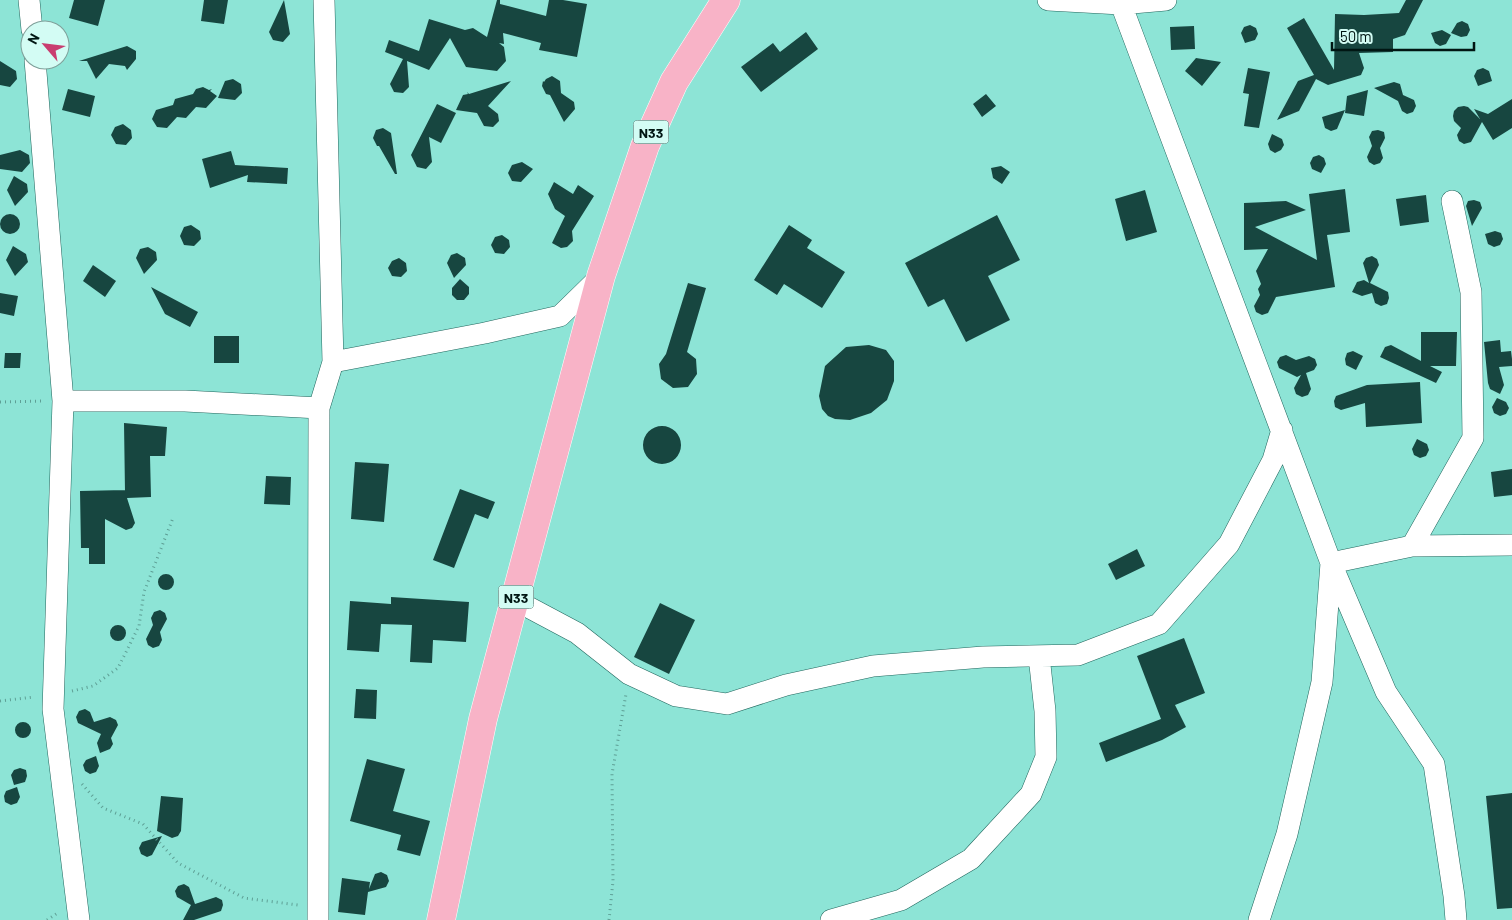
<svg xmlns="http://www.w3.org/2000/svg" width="1512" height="920" viewBox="0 0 1512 920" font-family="Barlow,sans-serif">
<rect width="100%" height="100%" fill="#8de4d6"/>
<path fill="#174640" d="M74 0H105L98 26 69 18Z
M204 0H228L224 24 201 21Z
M284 0 290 34 283 42 273 40 269 32Z
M497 0H500V4L546 16 549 0H563L587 4 577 57 539 50 541 43 503 33 504 44 499 43 504 47 506 61 497 71 466 67 450 38 429 70 407 61 409 87 403 93 394 92 390 84 403 59 385 52 389 40 419 51 429 19 465 30 473 28 487 37Z
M1406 0H1423L1405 35 1393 39V52L1359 53 1364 68 1361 75 1328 85 1316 79 1299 111 1277 120 1298 81 1314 75 1287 28 1304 18 1334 70 1335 14 1364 15 1399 13Z
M1462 21 1468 24 1470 30 1467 36 1461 37 1451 33 1457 23Z
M1250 25 1256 28 1258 34 1255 40 1245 43 1241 33 1244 27Z
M1194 26 1195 49 1171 50 1170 27Z
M1442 30 1451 35 1446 44 1440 46 1435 43 1431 33Z
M806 32 818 49 761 92 741 67 773 43 780 52Z
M127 46 136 51V59L127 70 125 66 109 64 96 79 87 61H79Z
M1196 58 1221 62 1202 86 1185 71Z
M0 61 16 71 17 79 10 87 0 85Z
M1248 68 1270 72 1259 128 1244 126 1249 94 1243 93Z
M1483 68 1489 71 1492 81 1478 86 1474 76 1477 70Z
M552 76 560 81 561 93 574 102 575 109 564 122 550 95 546 94 542 86 543 81 544 82 546 79Z
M233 79 241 84 242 93 235 100 218 98 225 81Z
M511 81 488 106 498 114 499 121 493 127 484 126 477 113 456 110 463 95 468 94 467 92 469 94Z
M1394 82 1400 84 1403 95 1414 100 1416 106 1413 112 1407 114 1402 111 1398 101 1374 88Z
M203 87 209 90 212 89 210 91 217 96 206 108 196 107 186 118 177 117 167 128 157 127 152 119 156 110 173 105 175 99 193 94 196 89Z
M68 89 95 96 90 117 62 110Z
M1368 90 1364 116 1345 113 1347 96Z
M986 94 996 106 982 117 973 104Z
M1512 99V128L1493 140 1482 122 1471 142 1464 144 1459 141 1457 135 1461 128 1454 121 1453 116 1454 111 1458 107 1464 106 1468 107 1480 119 1474 109 1488 114Z
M437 104 456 113 441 143 429 137 432 162 426 169 417 167 411 155Z
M1345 110 1337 129 1331 131 1325 128 1322 117Z
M123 124 131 130 132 138 126 145 116 144 111 135 115 127Z
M383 128 391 133 397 174H395L379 146H377L373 138 376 130Z
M1378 130 1384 132 1385 138 1380 148 1383 158 1380 163 1374 165 1369 162 1367 157 1372 146 1369 137 1372 131Z
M1272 134 1282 139 1284 145 1281 150 1275 153 1270 150 1268 144Z
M20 150 29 155 30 163 22 172 0 169V155Z
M231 151 235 165 288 168 287 184 247 182 248 175 210 188 202 159Z
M1319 155 1324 158 1326 164 1321 173 1312 169 1310 163 1313 157Z
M522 162 533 169 521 182 512 181 508 173 512 165Z
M1001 166 1010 172 1002 184 993 178 991 168Z
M14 176 27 184 28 192 15 206 7 190Z
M554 182 573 194 578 185 594 196 572 231 573 241 567 247 561 248 552 243 565 216 555 209 548 194Z
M1345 189 1350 232 1327 235 1335 287 1276 297 1268 313 1262 315 1256 312 1254 306 1260 295 1258 289 1261 284 1256 271 1268 249 1244 250V203L1286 201 1306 210 1255 227 1317 260 1309 194Z
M1145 190 1157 232 1126 241 1115 199Z
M1426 195 1429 222 1400 226 1396 199Z
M1474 200 1480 202 1482 208 1472 226 1466 206 1468 201Z
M0 224a10 10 0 1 1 20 0a10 10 0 1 1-20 0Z
M997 215 1020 260 988 276 1010 320 966 342 944 299 928 307 905 263Z
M191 225 200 231 201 239 194 246 184 245 180 236 184 227Z
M789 225 812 240 807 248 845 272 822 308 784 284 777 295 754 280Z
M1495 231 1501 233 1503 239 1500 245 1494 247 1488 244 1485 234Z
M502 235 509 240 510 247 504 254 495 253 491 245 495 237Z
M13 246 26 254 28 262 15 276 6 260Z
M148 247 156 252 157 260 144 274 136 258 140 249Z
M457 253 465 258 466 265 454 278 447 263 451 255Z
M1372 256 1377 259 1379 265 1370 283 1388 292 1389 298 1387 304 1381 306 1375 303 1372 293 1362 296 1352 292 1357 282 1364 280 1369 283 1363 263 1366 258Z
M399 258 406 263 407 271 401 277 392 276 388 268 392 261Z
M93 265 116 281 105 297 83 281Z
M460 279 469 287V294L464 300H457L452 295V288Z
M688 283 706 288 687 352 696 359 697 374 688 387 673 388 661 379 659 364 666 354Z
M151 287 198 312 190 327 165 314Z
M0 293 18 296 14 316 0 313Z
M1421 332H1457L1456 366H1430L1442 372 1436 383 1380 357 1385 347 1391 345 1421 361Z
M214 336H239V363H214Z
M1500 340 1501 352 1511 351 1512 359V366L1499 367 1504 385 1500 394 1490 389 1488 383 1484 342Z
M869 345 886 350 894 361V381L887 400 871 413 850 420 835 419 828 416 822 409 819 396 825 366 846 347Z
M1353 351 1363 356 1356 370 1346 365 1345 359 1347 353Z
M5 353H21L20 368H4Z
M1286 355 1296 360 1309 356 1315 359 1317 365 1314 370 1306 373 1311 389 1308 395 1302 397 1296 394 1294 388 1301 375 1297 377 1279 368 1277 362 1280 357Z
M1420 382 1422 423 1366 427 1365 403 1341 410 1335 407 1334 401 1336 396 1367 385Z
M1497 398 1506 402 1509 408 1506 414 1500 416 1494 413 1492 407Z
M124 423 167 427 165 456H150L151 497 127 498 135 523 132 528 126 530 105 519V564H89V548H81L80 491 125 490V492Z
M643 445a19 19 0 1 1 38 0a19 19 0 1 1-38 0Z
M1417 439 1427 444 1429 450 1426 456 1420 458 1414 455 1412 449Z
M355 462 389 464 384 522 351 519Z
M1512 469V495L1494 497 1491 472Z
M266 476 291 477 290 505 264 504Z
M460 489 495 502 488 519 475 514 454 568 433 560Z
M1137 549 1145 566 1116 580 1108 564Z
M158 582a8 8 0 1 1 16 0a8 8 0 1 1-16 0Z
M391 597 469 602 466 642 433 640 432 663 410 662 412 625 381 624 379 652 347 650 350 601 391 604Z
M660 603 695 620 669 674 634 657Z
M160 610 165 613 167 619 160 632 162 640 159 646 153 648 148 645 146 639 153 625 151 618 154 612Z
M110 633a8 8 0 1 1 16 0a8 8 0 1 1-16 0Z
M1184 638 1205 693 1175 705 1186 727 1162 740 1106 762 1099 743 1161 719 1137 656Z
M356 689 377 690 376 719 354 718Z
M85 709 90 712 94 722 110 717 116 720 118 725 111 738 113 744 110 749 100 753 97 743 101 734 78 723 76 717 79 711Z
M15 730a8 8 0 1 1 16 0a8 8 0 1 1-16 0Z
M96 756 99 766 96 772 90 774 85 771 83 765 86 760Z
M367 759 405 769 393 811 430 821 420 856 397 850 401 835 350 821Z
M20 768 26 770 27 776 25 782 14 785 11 775 14 770Z
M17 787 20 797 17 803 11 805 5 802 4 796 6 791Z
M1512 793V908L1497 909 1486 796Z
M161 796 183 798 181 831 178 836 172 838 157 831Z
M162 836 152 855 147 857 141 854 139 848 142 842Z
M381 872 387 875 389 881 386 887 368 892 365 915 338 912 342 878 370 882 369 889 375 874Z
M184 884 189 887 195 904 216 897 222 900 223 905 221 911 194 920H183L191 905 177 897 175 891 178 886Z"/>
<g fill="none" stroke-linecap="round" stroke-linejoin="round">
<defs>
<path id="minor" d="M29 0 32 30
M1048 0 1121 4 1166 0
M1121 4 1331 563 1386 692 1434 764 1454 896 1456 920
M35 60 63 401 53 709 79 920
M333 362 485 333 560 316 601 276
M63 401H185L319 408
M1412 546 1512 545
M515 600 577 633 629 674 676 696 727 704 786 685 873 666 983 657 1078 655 1159 624 1229 544 1273 460 1282 430
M318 920 319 408 333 362 324 0
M831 920 901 900 971 859 1031 794 1046 757 1045 711 1039 656
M1259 920 1287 834 1322 682 1331 563 1412 546 1473 438 1471 292 1452 201"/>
<path id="major" d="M441 920 483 719 601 276 645 146 674 82 726 0"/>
</defs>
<use href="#minor" stroke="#21665d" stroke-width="22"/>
<use href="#major" stroke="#fff" stroke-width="29"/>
<path stroke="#5e9f95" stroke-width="3" stroke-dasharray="1 4" stroke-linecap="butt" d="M0 402 45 401
M72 691 93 686 118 668 139 626 144 592 173 518
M0 701 34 697
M82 784 103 808 143 824 178 863 244 898 298 905
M47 920 59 912
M609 920 613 881 612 774 626 694"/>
<use href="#minor" stroke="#fff" stroke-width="21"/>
<use href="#major" stroke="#f8b3c7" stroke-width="28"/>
</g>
<g text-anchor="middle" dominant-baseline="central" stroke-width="5" stroke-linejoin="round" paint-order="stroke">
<g fill="#d3fcf4" stroke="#3f5b56" stroke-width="1">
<rect x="633.5" y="120.5" width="35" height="23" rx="4"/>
<rect x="498.5" y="585.5" width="35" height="23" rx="4"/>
</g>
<g font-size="14" font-weight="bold" fill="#001613">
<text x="651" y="132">N33</text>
<text x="516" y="597">N33</text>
</g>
</g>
<g transform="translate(45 45) rotate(298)"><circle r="24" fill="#d3fcf4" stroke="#7fa09a"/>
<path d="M0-4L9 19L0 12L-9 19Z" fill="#c93d70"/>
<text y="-8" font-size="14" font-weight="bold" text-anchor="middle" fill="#001613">N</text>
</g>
<path d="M1332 42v8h142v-8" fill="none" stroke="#001613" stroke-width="2.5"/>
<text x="1340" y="42" font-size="15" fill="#001613" stroke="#d3fcf4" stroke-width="4" paint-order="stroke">50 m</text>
</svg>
